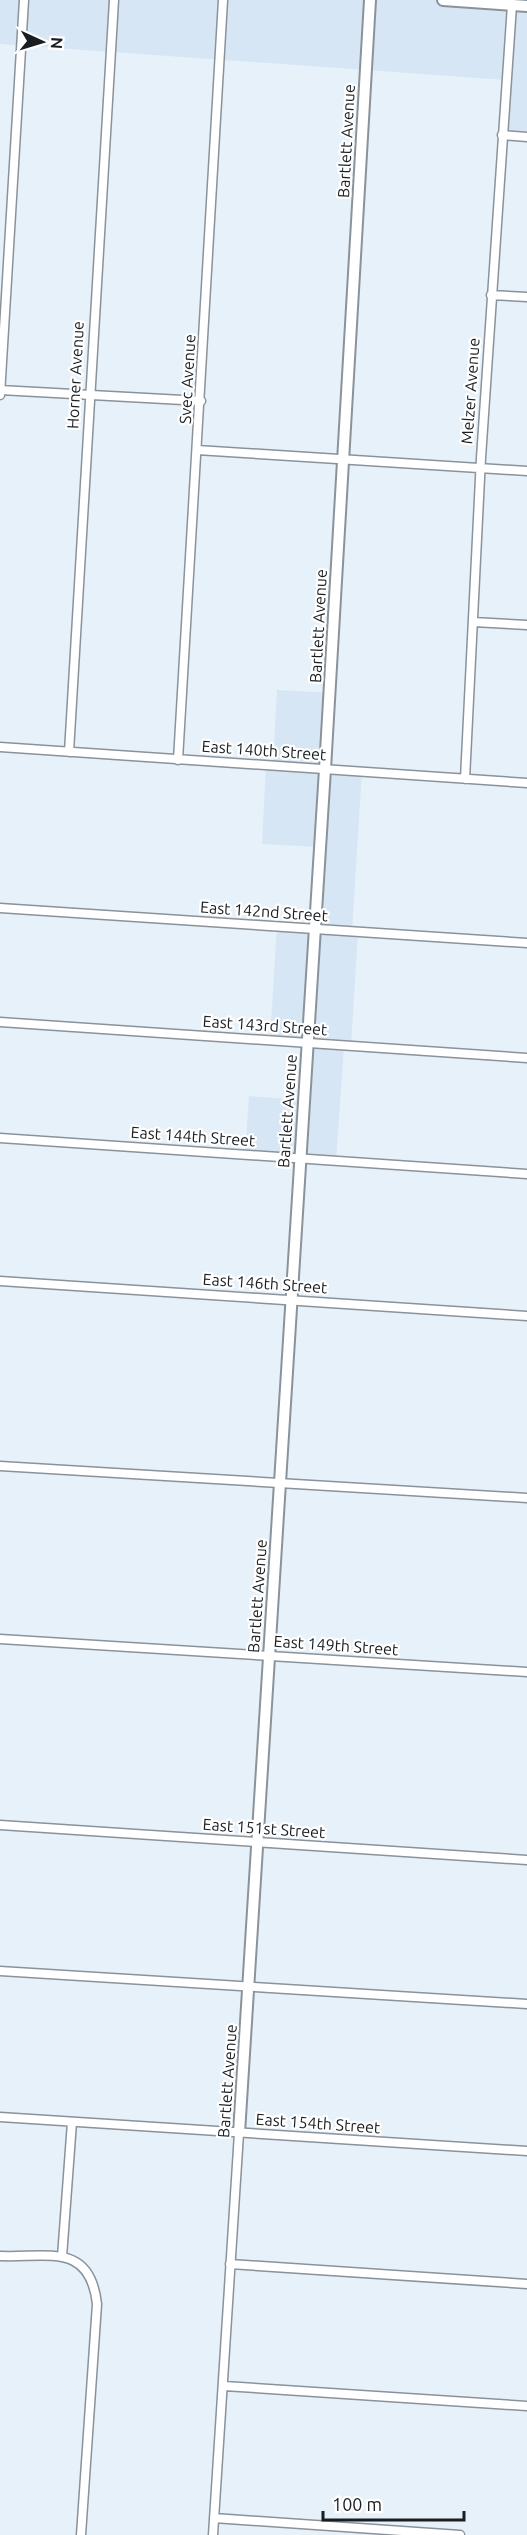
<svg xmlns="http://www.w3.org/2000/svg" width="527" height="2535" viewBox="0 0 527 2535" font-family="Ubuntu,sans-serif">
<rect width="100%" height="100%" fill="#e7f1f9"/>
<path fill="#d6e6f4" d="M0 0H465L527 6V137L502 135 506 80 0 44Z
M277 690 330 693 325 769 362 771 352 931 358 932 351 1046H344L336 1161 245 1155 249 1096 302 1100 307 1043 270 1040 277 926 315 929 320 847 262 844 266 765H273Z"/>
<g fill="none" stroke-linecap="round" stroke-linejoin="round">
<defs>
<path id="street" d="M502 135 527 137
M491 295 527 297
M0 390 201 401
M0 395 24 0
M197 450 527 471
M473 622 527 625
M0 747 527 783
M69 752 114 0
M178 760 223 0
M465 779 481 458 512 5
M0 908 527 943
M0 1022 527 1058
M0 1138 527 1174
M0 1281 527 1316
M0 1466 527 1498
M0 1639 527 1672
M0 1825 527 1860
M0 1971 527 2004
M0 2117 527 2151
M0 2256C48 2258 90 2242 97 2304L81 2535
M62 2257 72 2122
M230 2264 527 2284
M224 2386 527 2406
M214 2518 460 2535
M213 2535 239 2133"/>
<path id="secondary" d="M443 0 527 6
M239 2133 325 769 370 0"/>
</defs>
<use href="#street" stroke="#8a929a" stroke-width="11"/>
<use href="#secondary" stroke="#8a929a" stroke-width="14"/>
<use href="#street" stroke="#fff" stroke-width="8"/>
<use href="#secondary" stroke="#fff" stroke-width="10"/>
</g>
<g text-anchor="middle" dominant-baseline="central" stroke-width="4.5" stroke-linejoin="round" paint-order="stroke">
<g font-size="16" fill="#1a1e21" stroke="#fff">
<text transform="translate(346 141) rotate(-87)">Bartlett Avenue</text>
<text transform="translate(75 375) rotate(-87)">Horner Avenue</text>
<text transform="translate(187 379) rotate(-87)">Svec Avenue</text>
<text transform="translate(470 391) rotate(-86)">Melzer Avenue</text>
<text transform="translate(318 626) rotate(-87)">Bartlett Avenue</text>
<text transform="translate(264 750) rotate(4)">East 140th Street</text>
<text transform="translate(264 911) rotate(4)">East 142nd Street</text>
<text transform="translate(265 1025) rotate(4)">East 143rd Street</text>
<text transform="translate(287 1111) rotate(-86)">Bartlett Avenue</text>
<text transform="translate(193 1136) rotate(4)">East 144th Street</text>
<text transform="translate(265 1283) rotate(4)">East 146th Street</text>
<text transform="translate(257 1596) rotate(-86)">Bartlett Avenue</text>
<text transform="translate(336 1645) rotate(4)">East 149th Street</text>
<text transform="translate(264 1828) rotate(4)">East 151st Street</text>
<text transform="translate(227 2081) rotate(-86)">Bartlett Avenue</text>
<text transform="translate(318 2123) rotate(4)">East 154th Street</text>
</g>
</g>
<g transform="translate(42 42) rotate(94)" stroke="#ffffff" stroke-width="4.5" paint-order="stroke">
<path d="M0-4.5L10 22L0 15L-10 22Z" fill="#1a1e21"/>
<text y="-9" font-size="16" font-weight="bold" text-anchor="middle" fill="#1a1e21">N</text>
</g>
<path d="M323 2511v9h141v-9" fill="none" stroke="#1a1e21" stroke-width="3"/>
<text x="332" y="2511" font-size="18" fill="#1a1e21" stroke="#ffffff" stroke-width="4.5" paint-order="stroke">100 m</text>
</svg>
